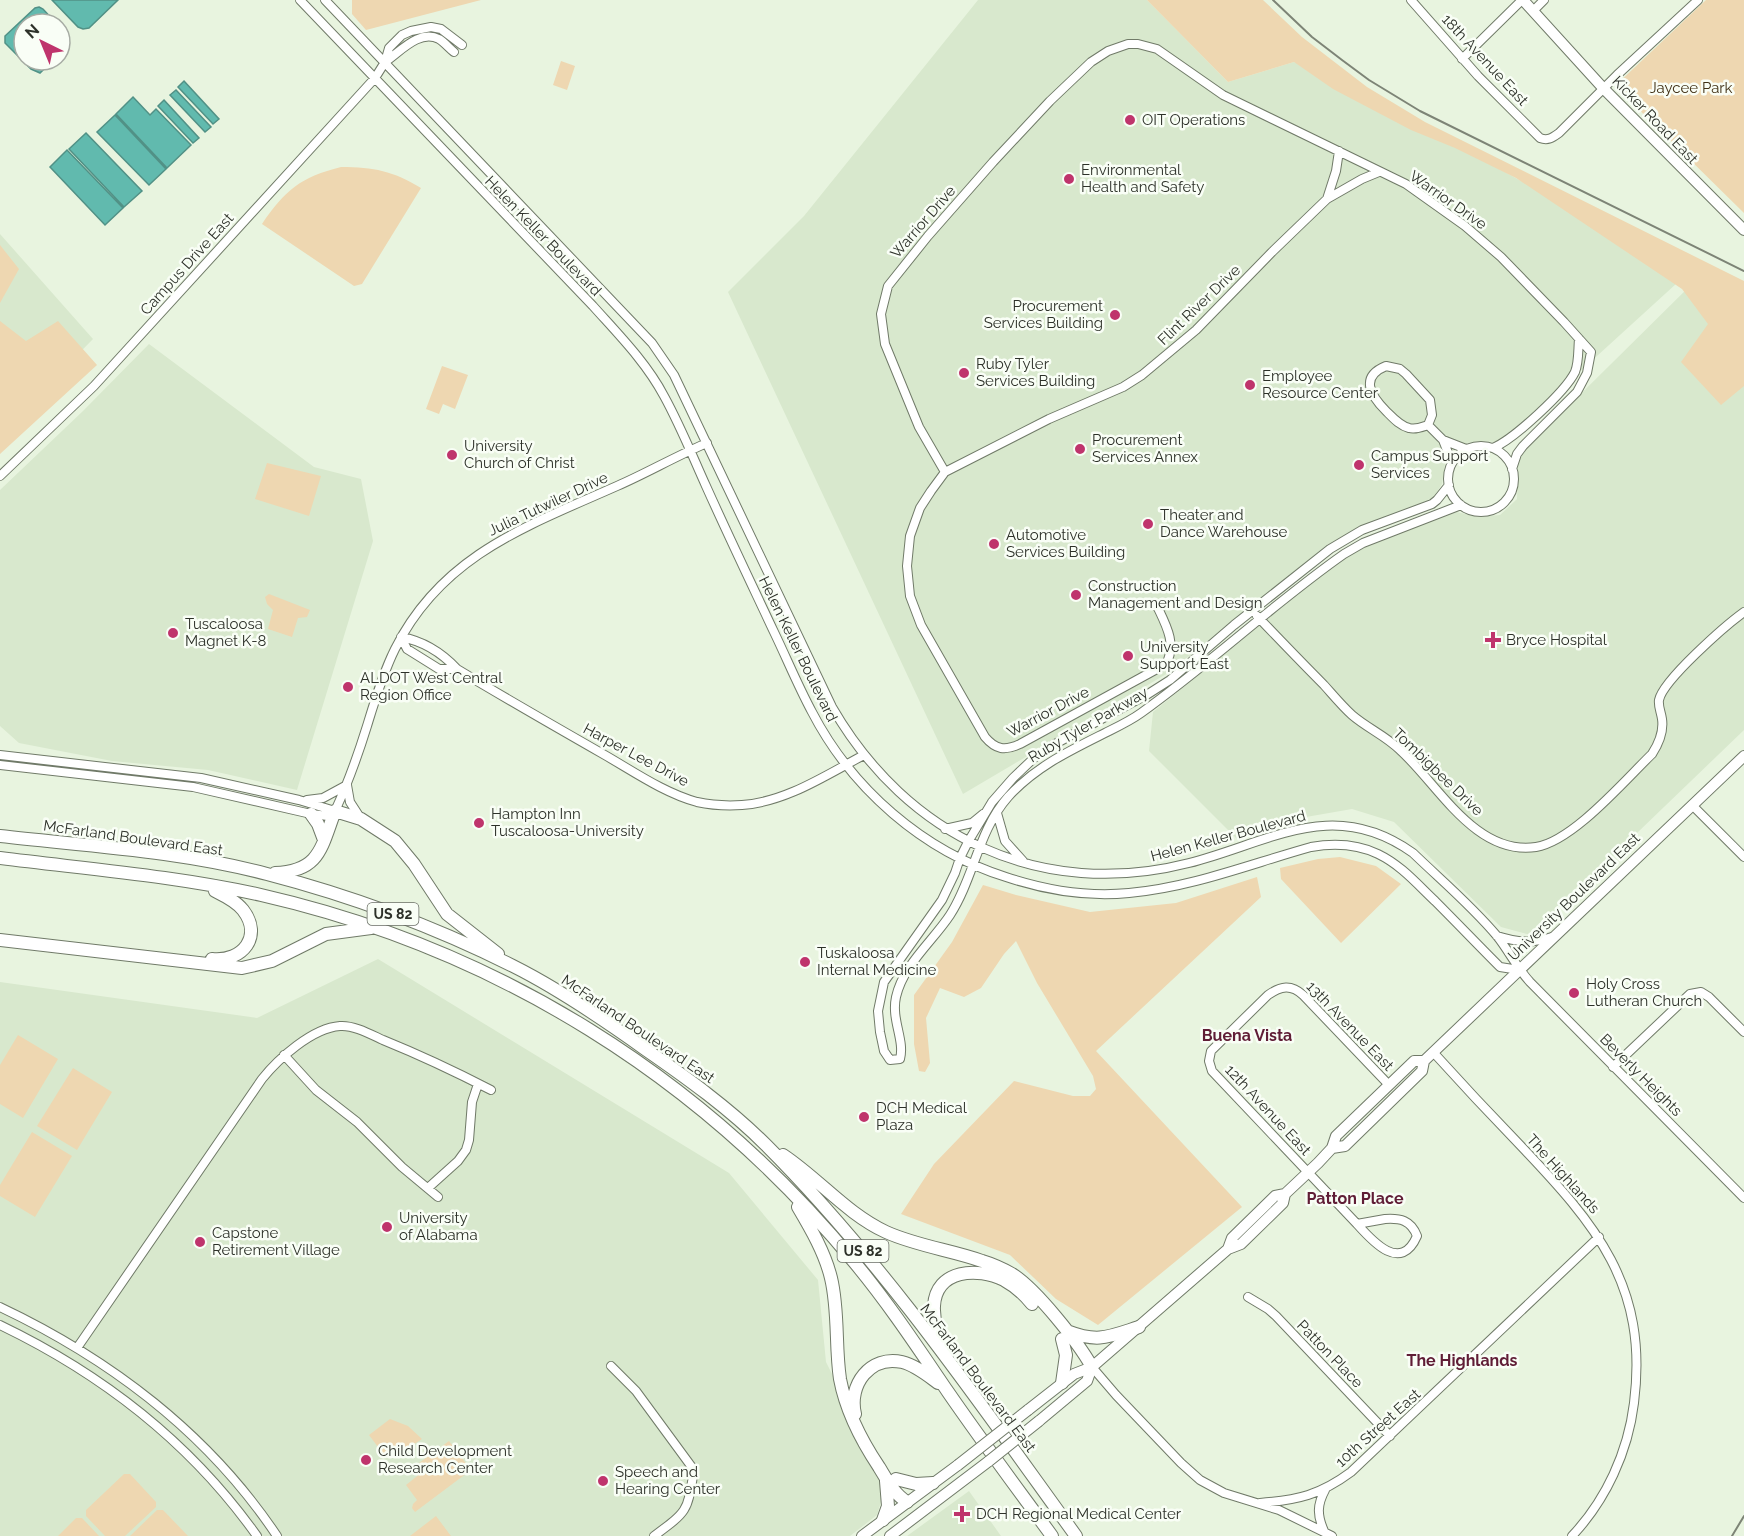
<svg xmlns="http://www.w3.org/2000/svg" width="1744" height="1536" viewBox="0 0 1744 1536" font-family="Raleway,sans-serif">
<rect width="100%" height="100%" fill="#e8f4df"/>
<path fill="#d8e8cd" d="M978 0H1147L1228 82 1294 62 1338 80 1688 273 1507 438 1494 442 1481 441 1466 443 1445 464 1442 484 1433 498 1337 540 1283 581 1168 673 963 794 728 292 804 216Z
M0 234 93 339 0 434Z
M1697 279 1744 298V730L1531 935 1501 927 1394 822 1352 809 1306 817 1237 839 1149 751 1153 712 1330 568 1358 550 1445 515 1457 512 1478 517 1500 515 1517 499 1518 462 1522 452Z
M149 344 314 467 361 479 373 541 297 790 208 770 112 761 19 743 0 726V490L83 411Z
M378 959 729 1173 818 1280 826 1362 870 1450 884 1492 877 1515 850 1536H0V982L257 1018Z
M969 1491 1001 1536H907Z"/>
<path fill="#eed7b1" d="M352 0H481L366 30 352 14Z
M1147 0H1263L1302 37 1367 87 1425 122 1744 281V386L1721 405 1681 362 1708 324 1682 289 1516 178 1455 148 1411 130 1333 89 1294 62 1228 82Z
M1706 0H1744V213L1615 86Z
M561 61 575 66 567 90 553 85Z
M341 167C374 167 393 171 421 188L362 284 354 286 262 224C285 190 301 177 341 167Z
M0 245 19 269 0 303Z
M0 321 26 341 58 321 97 365 0 454Z
M442 366 468 375 455 409 443 404 439 414 426 409Z
M267 463 321 476 309 516 255 499Z
M269 594 310 610 307 617 298 618 292 637 268 629 273 610 267 604 265 597Z
M1340 857 1376 866 1401 884 1341 943 1281 879 1280 868 1318 859Z
M1257 877 1261 897 1096 1051 1242 1207 1098 1325 1056 1299 1010 1255 901 1214 934 1164 1014 1081 1073 1096H1090L1096 1089 1093 1076 1037 983 1016 941 1004 954 981 988 964 997 940 988 926 1018 930 1063 925 1072 919 1071 914 1044V995L952 942 983 885 1016 895 1090 912 1176 903Z
M18 1035 58 1059 23 1118 0 1104V1065Z
M73 1068 112 1092 77 1150 37 1126Z
M32 1132 72 1156 35 1217 0 1196V1185Z
M390 1419 408 1426 422 1439 408 1448 403 1447 400 1444 384 1455 369 1435Z
M449 1441 471 1470 415 1512 412 1508 413 1504 417 1500 406 1485 421 1473 418 1468 419 1463Z
M124 1474H130L156 1502V1507L125 1536H105L86 1516V1510Z
M157 1510H163L188 1536H130Z
M436 1516 451 1536H410Z
M76 1518H82L99 1536H58Z"/>
<path fill="#61baae" stroke="#519186" stroke-width="1.5" d="M52 0H118L89 28 83 29 78 27Z
M39 7 43 9 57 24H24V60H53L40 73 31 69 5 43V36L35 8Z
M184 81 219 119 213 124 178 87Z
M176 90 211 127 205 132 170 95Z
M133 97 150 115 156 109 191 145 167 168 116 114Z
M164 100 199 138 193 143 158 106Z
M115 115 166 169 149 185 97 132Z
M86 133 142 191 124 207 69 149Z
M67 150 123 208 105 225 50 167Z"/>
<g fill="none" stroke-linecap="round" stroke-linejoin="round">
<defs>
<path id="minor" d="M300 0 593 306C618 334 646 362 664 396 680 425 692 455 706 486 728 535 751 583 774 632 787 659 798 686 812 712 852 789 923 851 1006 877 1045 890 1088 897 1129 893 1193 887 1250 864 1311 847 1334 843 1357 844 1378 854 1401 865 1417 884 1435 901 1457 923 1478 945 1500 967L1519 970
M325 0 652 343 674 375 832 707C907 837 1041 901 1189 863 1271 842 1333 796 1413 853 1441 880 1472 906 1497 936 1509 951 1517 968 1530 982L1744 1198
M1411 0 1478 76 1540 138C1548 141 1552 138 1559 133L1617 75 1698 0
M1533 11 1544 0
M1462 59 1522 0
M385 62C400 52 419 29 439 39 444 42 449 48 454 52
M1327 199 1336 171 1339 151
M1386 366 1400 369 1406 374 1430 400 1432 415 1428 425C1422 427 1416 430 1409 428 1400 426 1393 418 1386 411 1371 396 1359 377 1386 366Z
M1428 425 1443 440 1466 449
M1443 440 1452 463
M1448 479a33 33 0 1 1 66 0a33 33 0 1 1-66 0Z
M1493 448C1514 439 1565 392 1575 372 1579 362 1578 349 1579 339
M945 472 919 427 885 344 881 314 888 286 928 236 993 162 1050 101 1091 62 1108 51 1128 44H1138L1157 49 1223 95 1406 184 1465 226 1501 257 1564 322 1591 352 1587 373 1577 392 1523 446 1517 454 1512 469
M0 476 94 386 375 78 385 62 389 48 402 35 411 31 431 27 441 29 462 45
M1449 485 1437 500 1432 504 1362 530 1330 549 1234 625 1170 680 1148 694 1055 744 1034 758 1013 778 992 802 968 842 960 858 955 873 942 900 884 982 878 1011 880 1032 884 1051 890 1060 900 1059C905 1040 891 1020 896 997 903 965 933 941 950 915 974 878 978 831 1008 797 1035 767 1069 751 1105 733 1117 727 1130 721 1141 713 1211 663 1274 603 1344 554L1363 543 1461 505
M1157 606C1166 625 1177 644 1166 664L1020 744C1005 751 996 750 985 737L921 625 910 596 907 566 910 536 920 508 931 491 945 472 1049 419 1123 387 1142 375 1196 330 1272 252 1327 199 1362 179 1379 172
M1257 616C1279 639 1301 662 1324 685 1333 695 1342 706 1352 715 1367 728 1386 736 1400 750 1438 784 1475 856 1536 847 1573 841 1624 781 1652 754 1659 743 1664 732 1662 719 1661 712 1658 706 1659 700 1663 680 1726 625 1744 612
M401 637C423 641 442 653 457 669 505 698 554 726 603 754 633 771 664 793 697 802 711 805 727 806 742 805 786 802 826 775 864 755
M401 637 407 649 439 669H457
M0 755 201 778 299 800 335 811
M0 765 193 787 311 814 328 816 335 811
M347 785 350 802 361 819
M307 800 323 798 347 785
M1692 805 1744 857
M335 811C348 783 358 755 367 726 375 700 383 673 395 649 442 555 527 526 617 486 647 473 676 456 707 443
M997 813 1005 841 1023 861
M945 829 972 823 983 814
M1497 936C1517 942 1532 944 1552 937
M1433 1052C1461 1083 1490 1114 1520 1145 1595 1224 1649 1285 1634 1403 1628 1452 1606 1500 1572 1536
M284 1055 316 1090 357 1122 402 1167 438 1197
M1613 1067 1690 994 1701 992 1709 997 1744 1032
M428 1188 458 1161 466 1150 469 1140 472 1102 478 1084
M1385 1219C1400 1218 1411 1220 1417 1236 1401 1273 1373 1242 1357 1224Z
M1357 1224 1212 1071 1209 1061 1211 1051 1268 995C1281 986 1291 984 1303 995L1389 1085
M1248 1297 1268 1309 1276 1316 1390 1436
M0 1307C110 1359 209 1434 277 1536
M0 1325C102 1374 191 1443 257 1536
M77 1348 262 1079C278 1059 312 1028 340 1026 354 1025 370 1034 383 1040 420 1055 456 1072 491 1090
M611 1366 636 1391 694 1470C687 1512 689 1510 654 1536
M1092 1367 1116 1395 1181 1463 1200 1480 1224 1493 1279 1510 1332 1536
M1260 1503C1298 1500 1320 1495 1351 1472L1599 1237
M1324 1531C1317 1515 1317 1505 1325 1490"/>
<path id="major" d="M1523 0 1603 88 1744 230
M1332 1148 1345 1146 1422 1071 1424 1061 1744 756
M1228 1249 1232 1238 1275 1196 1285 1194 1318 1163 1332 1148 1336 1136 1414 1061H1424
M1028 1410 1074 1374 1092 1367 1228 1249 1241 1244 1283 1203 1285 1194
M1039 1421 1087 1381 1092 1367
M862 1536 958 1465
M890 1536 989 1461"/>
<path id="highway" d="M311 814 318 824 324 840
M0 836C89 846 181 851 267 874 352 896 435 927 513 966 559 989 603 1019 645 1049 687 1078 730 1109 766 1145 884 1263 979 1402 1076 1536
M0 858C87 869 176 876 261 895 497 949 702 1077 855 1263 889 1304 918 1348 948 1392 981 1440 1017 1488 1052 1536
M275 873C320 871 321 848 335 811L361 819 395 841 414 864 447 914 498 954
M0 940 242 968 272 961 326 934 371 928
M212 959C243 962 263 936 243 910 236 901 225 896 215 891
M783 1155C819 1179 847 1214 886 1232 917 1246 951 1250 982 1261 992 1264 1003 1269 1012 1274 1036 1289 1078 1342 1092 1367
M798 1207C811 1229 825 1253 831 1278 839 1311 835 1346 840 1379 846 1411 861 1440 879 1467 887 1480 894 1494 907 1502
M1067 1331C1098 1343 1108 1337 1139 1327
M1062 1339 1066 1355 1062 1383
M946 1351C940 1337 933 1322 934 1306 936 1269 978 1267 1004 1280 1015 1286 1024 1294 1032 1304
M855 1414C848 1385 870 1355 902 1362 915 1365 927 1375 938 1383
M896 1479 916 1484 933 1483
M883 1520 888 1506 886 1481"/>
</defs>
<use href="#minor" stroke="#707a68" stroke-width="10"/>
<use href="#major" stroke="#707a68" stroke-width="12"/>
<use href="#highway" stroke="#707a68" stroke-width="14"/>
<use href="#minor" stroke="#fff" stroke-width="8"/>
<use href="#major" stroke="#fff" stroke-width="10"/>
<use href="#highway" stroke="#fff" stroke-width="12"/>
<path stroke="#7d8476" stroke-width="2" d="M1273 0 1312 37 1342 60 1369 80 1420 111 1744 271
M1732 1536 1744 1516"/>
<defs>
<path id="major-bridge" d="M989 1461 1039 1421
M958 1465 1028 1410"/>
</defs>
<use href="#major-bridge" stroke="#707a68" stroke-width="12" stroke-linecap="butt"/>
<use href="#major-bridge" stroke="#fff" stroke-width="10"/>
</g>
<g fill="#bf346c" stroke="#f9fef6" stroke-width="2">
<circle cx="1130" cy="120" r="6"/>
<circle cx="1069" cy="179" r="6"/>
<circle cx="1115" cy="315" r="6"/>
<circle cx="964" cy="373" r="6"/>
<circle cx="1250" cy="385" r="6"/>
<circle cx="1080" cy="449" r="6"/>
<circle cx="452" cy="455" r="6"/>
<circle cx="1359" cy="465" r="6"/>
<circle cx="1148" cy="524" r="6"/>
<circle cx="994" cy="544" r="6"/>
<circle cx="1076" cy="595" r="6"/>
<circle cx="173" cy="633" r="6"/>
<path d="M1490 631h6v6h6v6h-6v6h-6v-6h-6v-6h6z"/>
<circle cx="1128" cy="656" r="6"/>
<circle cx="348" cy="687" r="6"/>
<circle cx="479" cy="823" r="6"/>
<circle cx="805" cy="962" r="6"/>
<circle cx="1574" cy="993" r="6"/>
<circle cx="864" cy="1117" r="6"/>
<circle cx="387" cy="1227" r="6"/>
<circle cx="200" cy="1242" r="6"/>
<circle cx="366" cy="1460" r="6"/>
<circle cx="603" cy="1481" r="6"/>
<path d="M959 1505h6v6h6v6h-6v6h-6v-6h-6v-6h6z"/>
</g>
<g text-anchor="middle" dominant-baseline="central" stroke-width="5" stroke-linejoin="round" paint-order="stroke">
<g fill="#f9fef6" stroke="#6a6e66" stroke-width="1.5">
<rect x="367.5" y="903" width="51" height="22" rx="4.5"/>
<rect x="837.5" y="1240" width="51" height="22" rx="4.5"/>
</g>
<g font-size="14" font-weight="bold" fill="#2d3129">
<text x="393" y="914">US 82</text>
<text x="863" y="1251">US 82</text>
</g>
<g font-size="15" fill="#2d3129" stroke="#f9fef6">
<text transform="translate(1485 60) rotate(47)">18th Avenue East</text>
<text transform="translate(1655 120) rotate(46)">Kicker Road East</text>
<text transform="translate(1448 200) rotate(35)">Warrior Drive</text>
<text transform="translate(923 222) rotate(-49)">Warrior Drive</text>
<text transform="translate(543 236) rotate(46)">Helen Keller Boulevard</text>
<text transform="translate(187 264) rotate(-48)">Campus Drive East</text>
<text transform="translate(1199 305) rotate(-44)">Flint River Drive</text>
<text transform="translate(548 504) rotate(-25)">Julia Tutwiler Drive</text>
<text transform="translate(798 649) rotate(64)">Helen Keller Boulevard</text>
<text transform="translate(1048 712) rotate(-28)">Warrior Drive</text>
<text transform="translate(1088 725) rotate(-30)">Ruby Tyler Parkway</text>
<text transform="translate(636 755) rotate(28)">Harper Lee Drive</text>
<text transform="translate(1438 772) rotate(44)">Tombigbee Drive</text>
<text transform="translate(1228 836) rotate(-15)">Helen Keller Boulevard</text>
<text transform="translate(133 838) rotate(8)">McFarland Boulevard East</text>
<text transform="translate(1574 897) rotate(-44)">University Boulevard East</text>
<text transform="translate(1350 1026) rotate(46)">13th Avenue East</text>
<text transform="translate(638 1029) rotate(34)">McFarland Boulevard East</text>
<text transform="translate(1641 1075) rotate(45)">Beverly Heights</text>
<text transform="translate(1268 1110) rotate(47)">12th Avenue East</text>
<text transform="translate(1563 1174) rotate(48)">The Highlands</text>
<text transform="translate(1330 1354) rotate(46)">Patton Place</text>
<text transform="translate(978 1378) rotate(53)">McFarland Boulevard East</text>
<text transform="translate(1378 1428) rotate(-42)">10th Street East</text>
</g>
<g font-size="15" fill="#403015" stroke="#f9fef6">
<text x="1691" y="88">Jaycee Park</text>
</g>
<g font-size="15" fill="#2d3129" stroke="#f9fef6" text-anchor="start">
<text x="1142" y="120">OIT Operations</text>
<text x="1081" y="170">Environmental<tspan x="1081" dy="17">Health and Safety</tspan></text>
<text x="1103" y="306" text-anchor="end">Procurement<tspan x="1103" dy="17">Services Building</tspan></text>
<text x="976" y="364">Ruby Tyler<tspan x="976" dy="17">Services Building</tspan></text>
<text x="1262" y="376">Employee<tspan x="1262" dy="17">Resource Center</tspan></text>
<text x="1092" y="440">Procurement<tspan x="1092" dy="17">Services Annex</tspan></text>
<text x="464" y="446">University<tspan x="464" dy="17">Church of Christ</tspan></text>
<text x="1371" y="456">Campus Support<tspan x="1371" dy="17">Services</tspan></text>
<text x="1160" y="515">Theater and<tspan x="1160" dy="17">Dance Warehouse</tspan></text>
<text x="1006" y="535">Automotive<tspan x="1006" dy="17">Services Building</tspan></text>
<text x="1088" y="586">Construction<tspan x="1088" dy="17">Management and Design</tspan></text>
<text x="185" y="624">Tuscaloosa<tspan x="185" dy="17">Magnet K-8</tspan></text>
<text x="1506" y="640">Bryce Hospital</text>
<text x="1140" y="647">University<tspan x="1140" dy="17">Support East</tspan></text>
<text x="360" y="678">ALDOT West Central<tspan x="360" dy="17">Region Office</tspan></text>
<text x="491" y="814">Hampton Inn<tspan x="491" dy="17">Tuscaloosa-University</tspan></text>
<text x="817" y="953">Tuskaloosa<tspan x="817" dy="17">Internal Medicine</tspan></text>
<text x="1586" y="984">Holy Cross<tspan x="1586" dy="17">Lutheran Church</tspan></text>
<text x="876" y="1108">DCH Medical<tspan x="876" dy="17">Plaza</tspan></text>
<text x="399" y="1218">University<tspan x="399" dy="17">of Alabama</tspan></text>
<text x="212" y="1233">Capstone<tspan x="212" dy="17">Retirement Village</tspan></text>
<text x="378" y="1451">Child Development<tspan x="378" dy="17">Research Center</tspan></text>
<text x="615" y="1472">Speech and<tspan x="615" dy="17">Hearing Center</tspan></text>
<text x="976" y="1514">DCH Regional Medical Center</text>
</g>
<g font-size="16" font-weight="bold" fill="#601d36" stroke="#f9fef6">
<text x="1247" y="1035">Buena Vista</text>
<text x="1355" y="1198">Patton Place</text>
<text x="1462" y="1360">The Highlands</text>
</g>
</g>
<g transform="translate(42 42) rotate(317)"><circle r="28" fill="#f9fef6" stroke="#a7aca4" stroke-width="1.5"/>
<path d="M0-4.5L10 22L0 15L-10 22Z" fill="#bf346c"/>
<text y="-9" font-size="16" font-weight="bold" text-anchor="middle" fill="#2d3129">N</text>
</g>
</svg>
